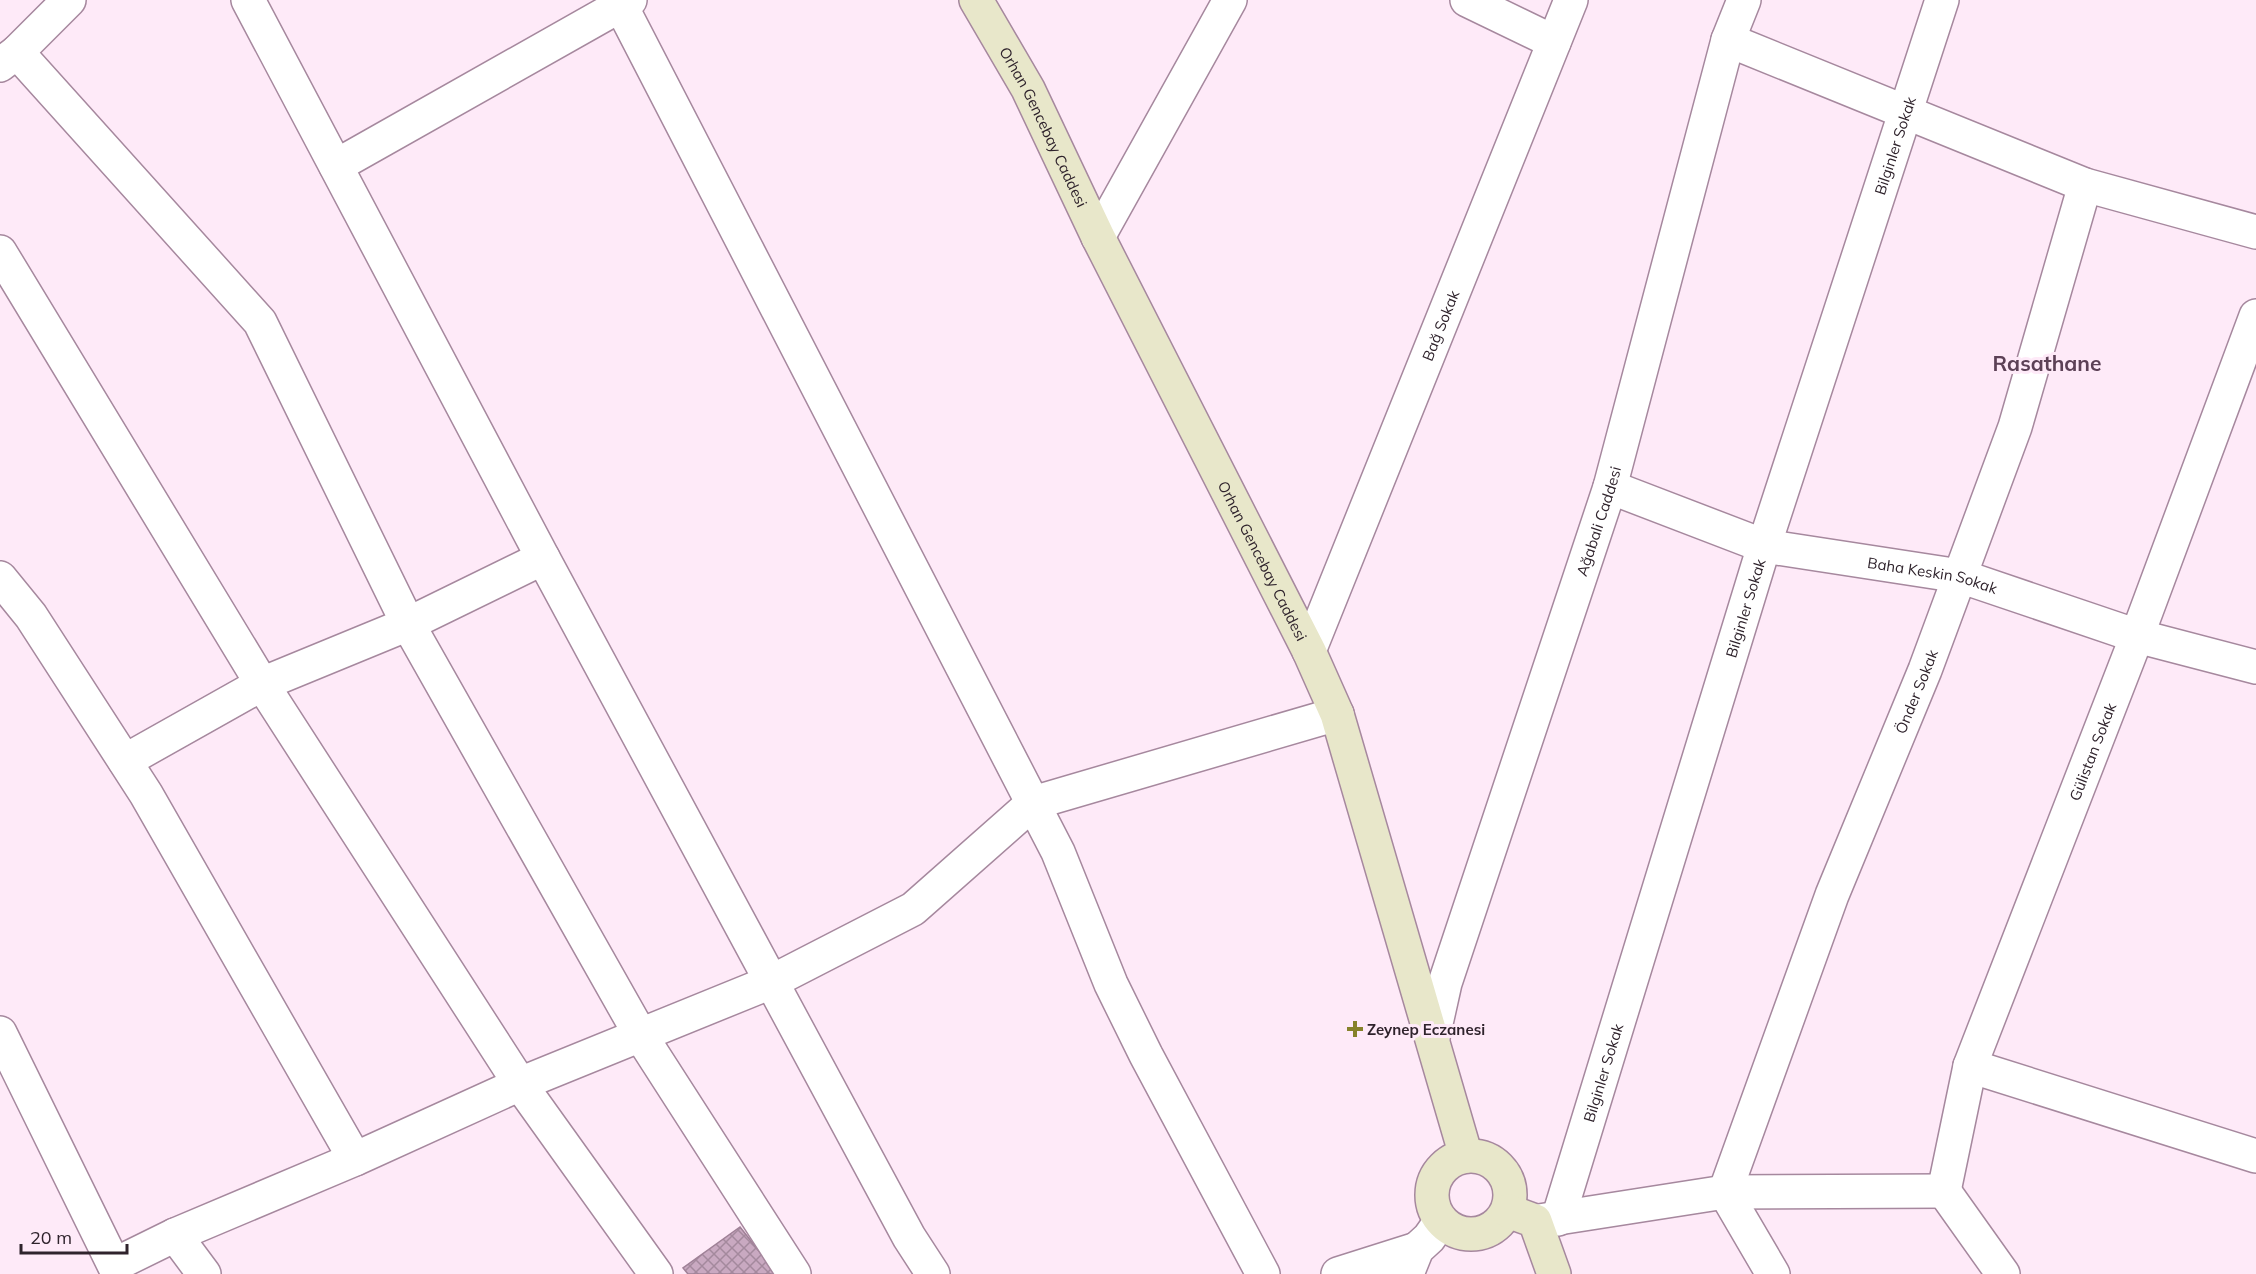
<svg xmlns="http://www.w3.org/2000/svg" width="2256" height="1274" viewBox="0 0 2256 1274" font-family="Mulish,sans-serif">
<defs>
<pattern id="building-cross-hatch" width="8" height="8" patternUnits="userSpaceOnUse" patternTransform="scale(1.5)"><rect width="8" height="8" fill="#c9a9c1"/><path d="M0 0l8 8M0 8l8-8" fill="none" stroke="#a4899d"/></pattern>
</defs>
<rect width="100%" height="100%" fill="#feeaf8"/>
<path fill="url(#building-cross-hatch)" stroke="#9f8197" stroke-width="1.5" d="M740 1227 777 1274H688L683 1268Z"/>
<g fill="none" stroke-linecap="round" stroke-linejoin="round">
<defs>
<g id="minor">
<path d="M248 0 543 558 909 1237 933 1274"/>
<path d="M618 0 1058 852 1111 984 1146 1055 1263 1274"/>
<path d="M1467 0 1554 42"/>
<path d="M1728 40 2085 185 2256 232"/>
<path d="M17 52 260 322 408 624 641 1036 794 1274"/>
<path d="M336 166 630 0"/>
<path d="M1098 237 1230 0"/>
<path d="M0 252 262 684 520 1084 656 1274"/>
<path id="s1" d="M1610 487 1764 546 1960 576 2137 636 2256 667"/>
<path d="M0 578 31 616 146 794 355 1159"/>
<path id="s2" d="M1309 651 1571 0"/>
<path d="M125 761 262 684 408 624 543 558"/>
<path d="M0 1033 114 1265 175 1235 355 1159 520 1084 771 982 913 909 1033 803 1337 714"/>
<path d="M1970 1066 2256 1156"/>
<path id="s3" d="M1944 1191 1970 1066 2137 636 2256 316"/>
<path d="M1944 1191 2003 1274"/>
<path id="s4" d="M1725 1192 1832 895 1925 670 2015 427 2085 185"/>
<path d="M1725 1192 1773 1274"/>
<path id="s5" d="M1558 1219 1764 546 1942 0"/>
<path d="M1539 1221 1725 1192 1944 1191"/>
<path d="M175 1235 204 1274"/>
<path d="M1338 1274 1417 1249"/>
</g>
<g id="tertiary">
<path d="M0 65 17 52 69 0"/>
<path id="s6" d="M1433 1037 1445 983 1610 487 1728 40 1744 0"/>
<path d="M1407 1274 1417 1249 1429 1238 1441 1221"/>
</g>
<g id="secondary">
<path id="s7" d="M976 0 1028 89 1098 237 1309 651 1337 714 1466 1156"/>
<circle cx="1471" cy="1195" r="39"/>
<path d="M1508 1211 1535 1221 1554 1274"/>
</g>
</defs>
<use href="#minor" stroke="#a6889e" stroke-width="36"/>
<use href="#tertiary" stroke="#a6889e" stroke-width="36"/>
<use href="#secondary" stroke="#a6889e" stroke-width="36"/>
<use href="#minor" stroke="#fff" stroke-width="33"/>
<use href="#tertiary" stroke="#fff" stroke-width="33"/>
<use href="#secondary" stroke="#e8e7ca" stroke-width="33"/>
</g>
<path fill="#86822a" stroke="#feeaf8" stroke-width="2" d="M1352 1020h6v6h6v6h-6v6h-6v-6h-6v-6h6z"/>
<g text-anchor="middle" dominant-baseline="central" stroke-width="6" stroke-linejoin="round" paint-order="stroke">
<g font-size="15" fill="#2f232c" stroke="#feeaf8">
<text stroke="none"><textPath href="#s7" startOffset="144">Orhan Gencebay Caddesi</textPath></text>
<text stroke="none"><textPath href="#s5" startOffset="1125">Bilginler Sokak</textPath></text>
<text stroke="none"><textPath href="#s2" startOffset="351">Bağ Sokak</textPath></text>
<text stroke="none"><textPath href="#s6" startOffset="542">Ağabali Caddesi</textPath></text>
<text stroke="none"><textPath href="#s7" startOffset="630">Orhan Gencebay Caddesi</textPath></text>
<text stroke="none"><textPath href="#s1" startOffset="336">Baha Keskin Sokak</textPath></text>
<text stroke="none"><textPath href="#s5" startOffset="639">Bilginler Sokak</textPath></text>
<text stroke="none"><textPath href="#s4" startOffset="536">Önder Sokak</textPath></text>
<text stroke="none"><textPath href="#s3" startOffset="465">Gülistan Sokak</textPath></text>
<text stroke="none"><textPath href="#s5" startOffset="153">Bilginler Sokak</textPath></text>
</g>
<g font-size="15" font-weight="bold" fill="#2f232c" stroke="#feeaf8" text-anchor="start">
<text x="1367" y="1029">Zeynep Eczanesi</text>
</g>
<g font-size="21" font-weight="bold" fill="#5c4156" stroke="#feeaf8">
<text x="2047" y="363">Rasathane</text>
</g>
</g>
<path d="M21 1244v9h106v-9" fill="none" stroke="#2f232c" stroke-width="3"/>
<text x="30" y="1244" font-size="18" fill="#2f232c" stroke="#feeaf8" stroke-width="4.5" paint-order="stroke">20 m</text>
</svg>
